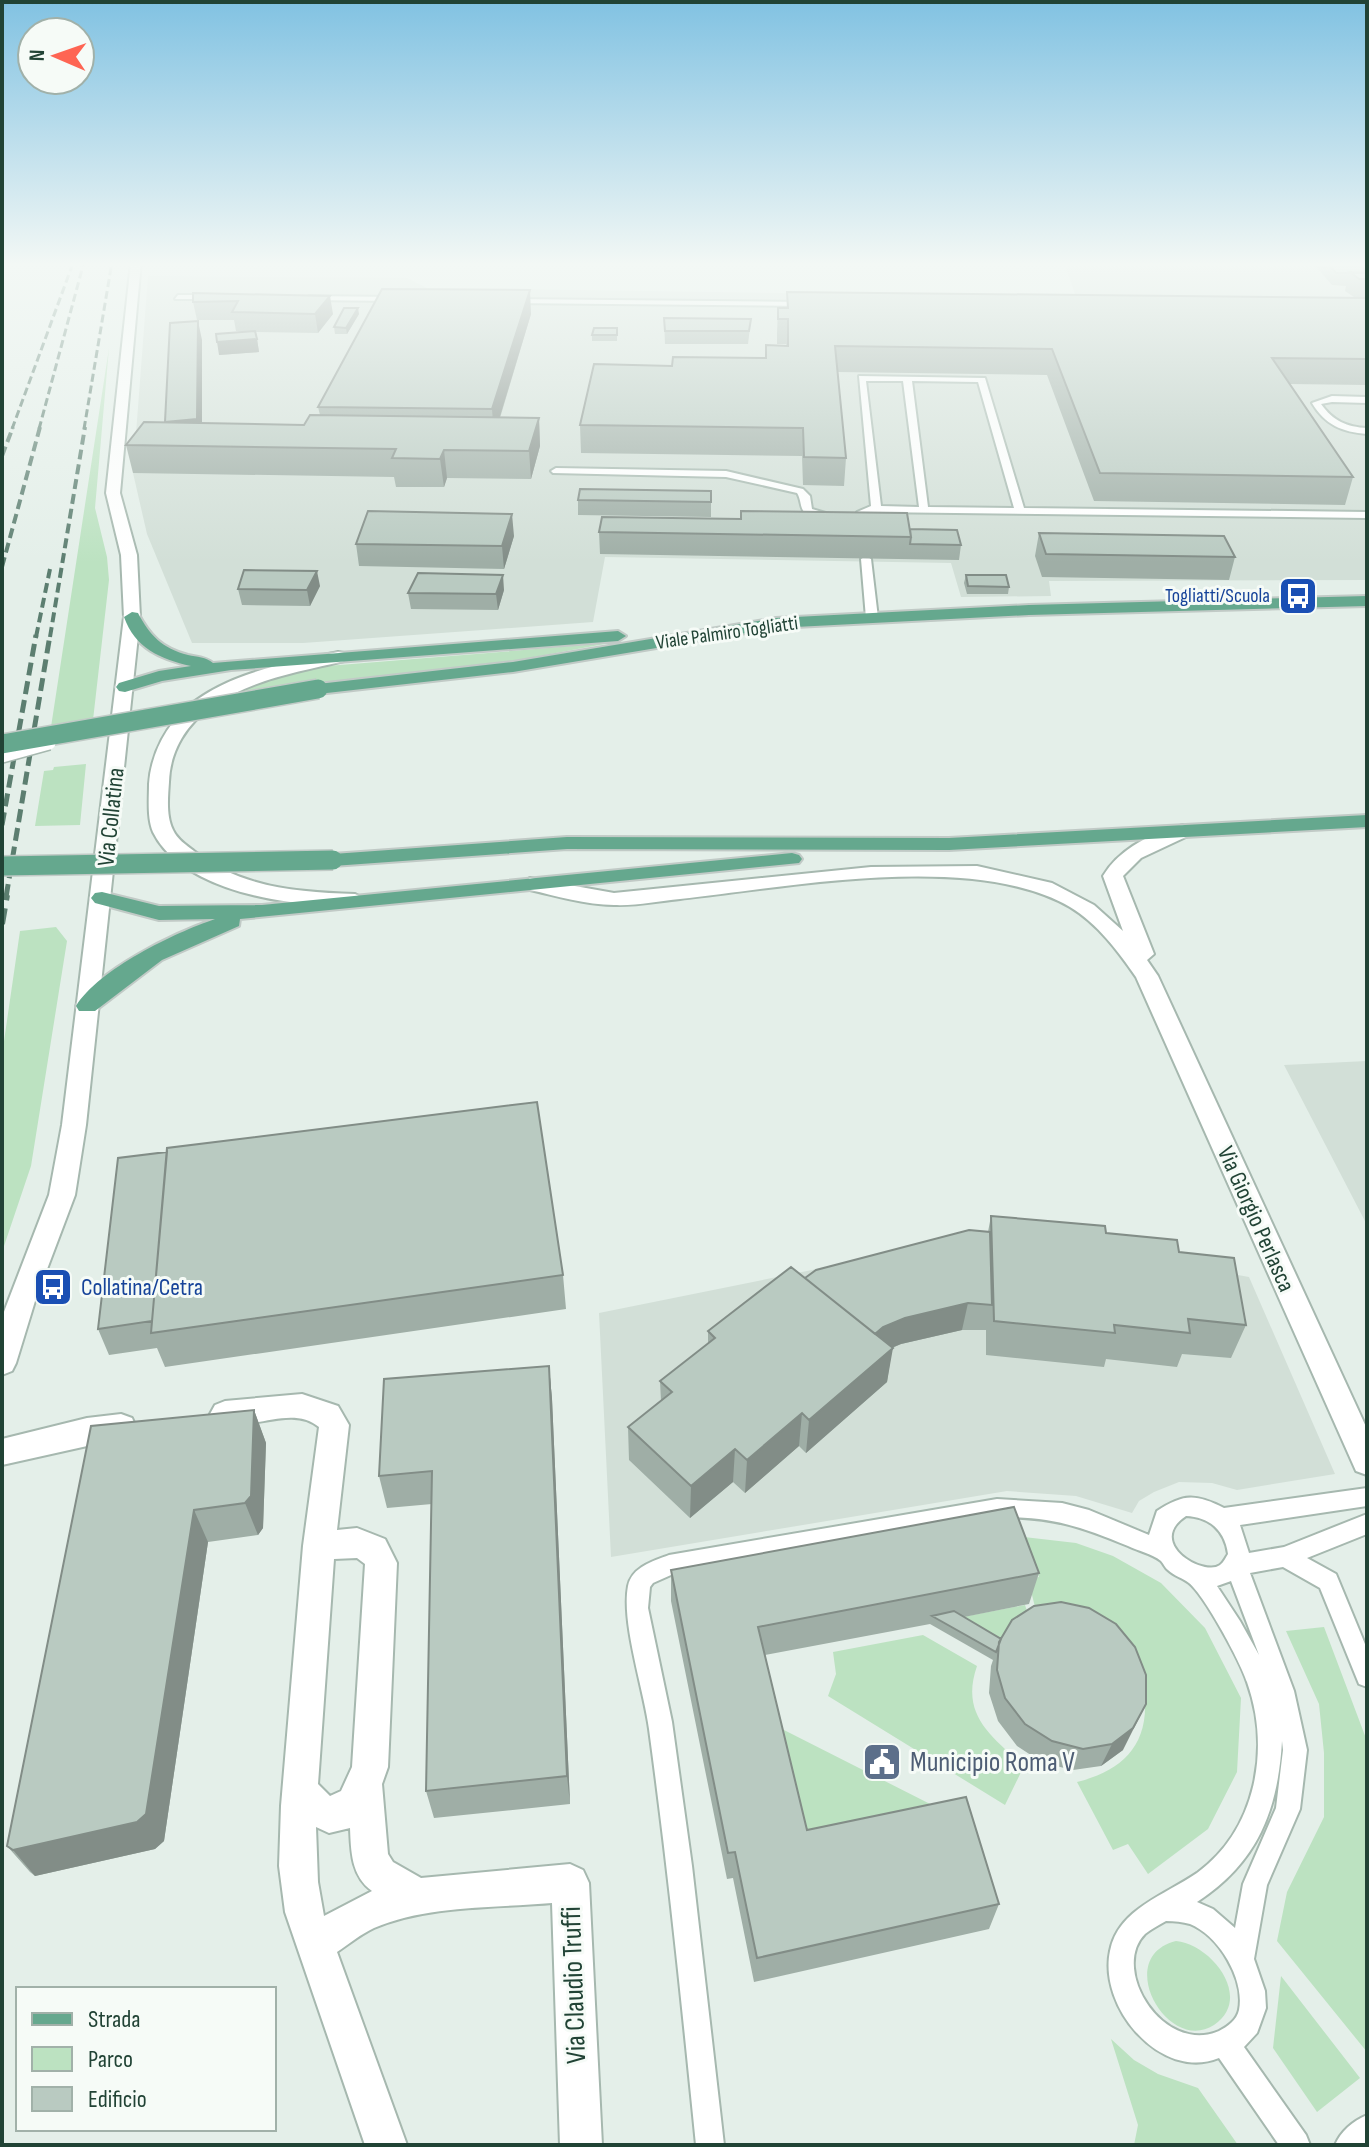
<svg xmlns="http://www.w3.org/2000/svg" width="1369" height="2147" viewBox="0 0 1369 2147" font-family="'Sofia Sans Condensed',sans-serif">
<rect width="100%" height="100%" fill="#e4efe9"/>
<path fill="#d2dfd7" d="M1064 262H1367V580L1049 581 1051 596 961 597 951 563 605 557 593 622 303 643H192L147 534 133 473 148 276 407 278 427 288 1076 297Z
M1367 1061V1225L1284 1065Z
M1000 1232 1249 1277 1335 1474 1237 1490 1212 1483 1179 1482 1154 1492 1139 1501 1132 1513 1076 1496 1007 1491 611 1557 599 1313Z"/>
<path fill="#bce2c1" d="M109 348 95 508 107 557 109 580 93 720 51 727Z
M610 643 507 662 225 696 294 671 327 666Z
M86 764 80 825 35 826 44 771 53 770 54 767Z
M56 927 67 941 31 1166 2 1252V1055L20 931Z
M1024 1537 1076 1543 1113 1556 1161 1583 1205 1628 1241 1698 1237 1772 1208 1829 1148 1874 1128 1844 1113 1850 1077 1782C1118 1772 1147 1749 1145 1702L1036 1611 1028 1579 1039 1577Z
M1025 1605 1033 1629 1004 1644 952 1619Z
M1324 1627 1367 1741V2052L1277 1941 1287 1892 1324 1817V1753L1319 1704 1286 1631Z
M923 1635 977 1666C960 1715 991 1736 1024 1766L1005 1805 828 1696 836 1674 833 1652Z
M782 1729 940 1809 807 1835Z
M1176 1941C1211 1944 1254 1998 1214 2025 1168 2055 1112 1957 1176 1941Z
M1281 1976 1360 2078 1317 2112 1273 2048Z
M1111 2039 1134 2060 1158 2074 1198 2088 1238 2145H1134L1138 2125Z"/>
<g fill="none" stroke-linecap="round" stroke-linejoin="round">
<defs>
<path id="service" d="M178 295H213L217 297 213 299H175Z
M309 296 397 297 401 299 397 301 306 300Z
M509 299 805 302 809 304 805 306 506 303Z
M859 376 985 378 1024 508 1367 512V518L871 512 867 514 868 534 859 536 857 512 871 506ZM866 381H903L919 507 881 506ZM912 381 978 382 1014 508 928 507Z
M1332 396 1367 397V403L1332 402 1321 404C1333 421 1347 427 1367 428V434C1342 432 1325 425 1312 403Z
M556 468 726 471 803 489 810 496 812 509 836 516C829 519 810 521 804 512 800 507 801 499 797 493L726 477 553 473 551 471Z
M866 556 871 559 878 618 872 621 866 618 861 559Z
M1367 1488V1506L1240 1525 1249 1553 1284 1547 1367 1514V1534L1307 1558 1336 1574 1367 1649V1687L1359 1684 1320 1588 1283 1567 1250 1573 1294 1691 1307 1750 1300 1809 1267 1885 1254 1959 1265 1991 1266 2008 1257 2033 1244 2047 1306 2135 1310 2145H1279L1219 2058C1161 2082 1098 2007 1110 1951 1118 1909 1165 1895 1197 1873 1256 1830 1271 1749 1247 1682 1240 1661 1205 1596 1189 1583 1183 1578 1174 1576 1168 1570 1165 1568 1164 1564 1161 1561 1153 1554 1138 1551 1128 1546 1080 1526 1052 1517 999 1517 986 1518 971 1522 957 1524 932 1528 906 1532 880 1537 810 1548 741 1562 671 1575L653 1583 650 1587 648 1608 672 1722 692 1866 724 2145H696C682 2006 668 1868 649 1729 644 1690 621 1623 628 1586 632 1567 653 1561 669 1555L997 1499 1062 1503 1089 1510 1149 1535 1157 1511C1183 1494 1195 1493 1224 1508ZM1186 1516C1209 1517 1225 1530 1228 1554 1226 1557 1224 1562 1220 1565 1204 1577 1145 1543 1186 1516ZM1231 1581 1259 1655 1240 1621 1217 1586ZM1282 1741 1283 1750 1276 1808 1243 1884 1235 1928 1213 1909 1197 1902C1257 1863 1278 1811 1282 1741ZM1166 1921C1174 1921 1183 1922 1190 1924 1219 1936 1245 1979 1239 2010 1237 2020 1227 2027 1219 2031 1163 2055 1110 1969 1145 1934 1151 1929 1159 1925 1166 1921Z
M1367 2115V2145H1335C1341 2131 1353 2121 1367 2115Z"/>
<path id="minor" d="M338 652 344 653 347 657 344 661C299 672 252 679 213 706 187 723 170 750 169 782 168 797 166 816 173 830 177 839 186 845 194 851 241 888 297 892 355 894L366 900C357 911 333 906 320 905 267 902 179 885 153 832 147 818 149 799 149 784 151 753 167 724 190 705 231 672 288 663 338 652Z
M1183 825 1193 831 1190 835 1141 858 1123 876 1154 954 1147 960 1158 976 1367 1429V1475L1356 1471 1352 1462 1136 977C1118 951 1098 924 1070 907 974 851 789 887 680 899 659 901 636 906 614 905 586 905 557 896 530 890L520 884 530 878 614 893 871 867 977 866 1052 883 1094 905 1123 931 1103 876C1120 848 1152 833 1183 825Z
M302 1394 338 1406 349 1425 337 1530 357 1528 385 1539 397 1563 388 1767 382 1784 388 1854 393 1862 421 1878 570 1864 583 1870 589 1883 602 2145H560L552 1903C495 1908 427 1905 374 1928 361 1934 349 1944 337 1952L407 2145H365L285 1912 279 1866 281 1806 303 1546 319 1427C291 1403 246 1434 215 1423L210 1414 215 1405 225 1401ZM357 1558 365 1564 352 1767 341 1791 330 1796 318 1784 334 1559ZM316 1827 329 1833 350 1828C351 1851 351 1876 372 1891L324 1916 318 1882Z
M121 1414 132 1418 136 1427 132 1436 2 1465V1439L87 1418Z"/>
<path id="tertiary" d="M131 262H141L120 493 137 555 140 617 86 1125 75 1195 35 1301 16 1363 12 1371 2 1375V1317L49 1195 62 1125 124 617 121 555 106 493Z"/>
<path id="primary" d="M1367 596V606L1029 615 776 628 513 672 318 694 309 689 318 684 513 662 776 618 1029 605Z
M132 612 138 613C150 636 162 648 188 655 197 657 206 657 213 663L618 631 626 636 618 641 231 670 162 681 125 692 119 691 116 687 119 683 159 671 191 666C160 659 135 648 124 617Z
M1367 815V827L949 850 567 849 333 866 323 860 333 854 567 837 949 838Z
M792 853 799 855 802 859 799 863 240 919 239 926 162 960 95 1011H79L76 1006C99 969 174 933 215 919L159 920 95 903 91 898 95 893 102 892 159 906 262 905Z"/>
</defs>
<use href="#service" stroke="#a6b8af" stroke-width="4"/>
<use href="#minor" stroke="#a6b8af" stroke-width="4"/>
<use href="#tertiary" stroke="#a6b8af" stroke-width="4"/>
<use href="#primary" stroke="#c1cac6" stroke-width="4"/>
<use href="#service" fill="#fff" fill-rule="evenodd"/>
<use href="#minor" fill="#fff" fill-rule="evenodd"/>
<use href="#tertiary" fill="#fff" fill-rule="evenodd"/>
<use href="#primary" fill="#65a88e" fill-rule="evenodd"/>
<path stroke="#5c7e70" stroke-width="3" stroke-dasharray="8 4" stroke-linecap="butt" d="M12 429 72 266
M39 429 84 262
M84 429 112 262"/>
<path stroke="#5c7e70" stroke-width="4" stroke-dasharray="10 5" stroke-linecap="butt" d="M2 456 13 427
M2 567 40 427
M36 637 50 569
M50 637 85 427"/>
<path stroke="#5c7e70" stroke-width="5" stroke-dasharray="13 6" stroke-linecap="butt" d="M2 825 36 635
M6 897 50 635"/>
<path stroke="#5c7e70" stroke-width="6" stroke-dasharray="16 8" stroke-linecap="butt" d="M2 924 7 895"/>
<defs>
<path id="service-bridge" d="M2 756 49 743"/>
<path id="primary-bridge" d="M2 744 318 689
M2 866 333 860"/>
</defs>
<use href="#service-bridge" stroke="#a6b8af" stroke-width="16" stroke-linecap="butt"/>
<use href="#primary-bridge" stroke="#c1cac6" stroke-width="22" stroke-linecap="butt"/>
<use href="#service-bridge" stroke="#fff" stroke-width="13"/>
<use href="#primary-bridge" stroke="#65a88e" stroke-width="19"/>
</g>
<path fill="#9faea6" d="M1312 262H1358L1367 272V298L1354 297 1345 291 1346 286 1332 285Z
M787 292 1367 298V385L1290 384 1353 477 1345 505 1094 501 1047 375 838 372 846 458 844 486 803 485 802 456 581 453 580 425 672 366 766 358 787 346 786 344H777V333L778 308H787Z
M193 293 333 314 318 333 256 332 259 352 219 355 250 332 236 331 234 320H197L193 302Z
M359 314 347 334H335L334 327Z
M531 314 500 418H539L540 446 531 479 447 478 444 487H396L394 477 133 473 126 445 165 422 202 340V423L304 425 320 415 318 407Z
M664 318 751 319 748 344H665Z
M617 328V341H592V335Z
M711 491V517L578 515V500Z
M910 529 961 545 959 560 600 554 599 532Z
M1039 533 1235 557 1229 580 1042 577 1035 556Z
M514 536 504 569 359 566 356 544Z
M966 575 1009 587 1008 594H967L964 583Z
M320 586 310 606 242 605 238 589Z
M504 590 498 610 411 609 408 593Z
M118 1158 563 1275 566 1309 165 1367 157 1348 109 1355 98 1329Z
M991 1216 1106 1233 1179 1252 1246 1325 1231 1358 1182 1354 1177 1367 1106 1359 1104 1367 986 1355V1330H962L901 1344 892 1348 887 1382 806 1453 799 1446 745 1493 733 1482 690 1518 629 1460 628 1427 661 1401 660 1381 708 1344V1331L805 1278 988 1232Z
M549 1366 552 1399 570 1804 434 1818 426 1791 432 1504 387 1508 379 1476Z
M254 1410 266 1443 263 1528 258 1535 208 1542 164 1841 155 1849 35 1876 30 1872 7 1846 91 1426Z
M671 1570 1039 1573 1029 1604 964 1617 1123 1750 1101 1766 1073 1770 1043 1763 1017 1746 998 1721 989 1693 991 1666 993 1660 930 1624 765 1655 807 1830 999 1904 989 1929 754 1982 733 1878 727 1879 671 1601Z"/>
<path fill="#828d87" d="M530 290 531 314 494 436 492 409Z
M330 296 333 314 318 333 315 314Z
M358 308 359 314 347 334 346 328Z
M198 321 202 340V440L170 443Z
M257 339 259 352 219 355 217 342Z
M539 418 540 446 531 479 529 451Z
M444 450 447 478 444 487 440 459Z
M512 514 514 536 504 569 502 546Z
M317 571 320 586 310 606 307 590Z
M503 575 504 590 498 610 496 594Z
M968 1303 962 1330 901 1344 879 1353 870 1339 883 1327 905 1318Z
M893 1348 887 1382 806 1453 809 1420Z
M549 1366 552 1399 570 1804 567 1776Z
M254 1410 266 1443 263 1528 258 1535 245 1503Z
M802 1413 799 1446 745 1493 747 1460Z
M735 1449 733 1482 690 1518 691 1486Z
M194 1510 208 1542 164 1841 155 1849 35 1876 13 1850Z
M1146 1704 1123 1750 1101 1766 1112 1744Z"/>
<path fill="#b9cac1" stroke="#828d87" stroke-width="2" d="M1326 262H1358L1367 273H1336Z
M1350 272 1367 273V279H1359Z
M382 289 530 290 492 409 318 407Z
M787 292 1367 298V359L1272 358 1353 477 1100 473 1052 349 835 346 846 458 804 457 803 428 580 425 594 364 672 366 673 357 766 358V345L788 346V319H778V308H788Z
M193 293 330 296 315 314 232 312 238 301 193 302Z
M344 308H358L346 328 334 327Z
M664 318 751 319 749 331H665Z
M198 321 197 419 165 422 170 323Z
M594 328H617V335H592Z
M255 331 257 339 217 342 216 334Z
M310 415 539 418 529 451 444 450 440 459 392 458 396 449 126 445 144 422 304 425Z
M580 489 711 491V502L578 500Z
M368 511 512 514 502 546 356 544Z
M741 511 907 513 911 537 599 532 602 517 741 519Z
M910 529 957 530 961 545 910 544 911 537Z
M1039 533 1224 536 1235 557 1046 554Z
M244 570 317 571 307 590 238 589Z
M418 573 503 575 496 594 408 593Z
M966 575H1006L1009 587 968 586Z
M537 1102 563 1275 151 1333 167 1148Z
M167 1152 152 1321 98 1329 118 1158Z
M991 1216 1105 1226 1106 1233 1177 1240 1179 1252 1234 1258 1246 1325 1188 1319 1190 1333 1114 1325 1115 1333 994 1321Z
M969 1230 990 1232 992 1305 968 1303 905 1318 883 1327 875 1334 805 1278 816 1270Z
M791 1267 893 1348 809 1420 802 1413 747 1460 735 1449 691 1486 628 1427 672 1392 660 1381 715 1338 708 1331Z
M549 1366 567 1776 426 1791 432 1471 379 1476 384 1379Z
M254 1410 251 1496 245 1503 194 1510 146 1814 137 1822 13 1850 7 1846 91 1426Z
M1014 1507 1039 1573 758 1627 807 1830 966 1797 999 1904 757 1958 735 1852 728 1853 671 1570Z
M1061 1602 1089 1608 1116 1624 1135 1647 1146 1675V1704L1133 1728 1112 1744 1083 1749 1052 1741 1025 1724 1005 1698 997 1670 999 1642 1012 1620 1034 1606Z
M954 1611 1001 1639 996 1652 932 1616Z"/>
<linearGradient id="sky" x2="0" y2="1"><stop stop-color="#81c2e2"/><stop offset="0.47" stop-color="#f3f8f5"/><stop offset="1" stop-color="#f3f8f5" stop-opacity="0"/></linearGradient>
<rect width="1369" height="563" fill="url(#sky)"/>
<defs>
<symbol id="bus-square" viewBox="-11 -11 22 22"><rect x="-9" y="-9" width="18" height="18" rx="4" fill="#1a4fb4" stroke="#f6fbf7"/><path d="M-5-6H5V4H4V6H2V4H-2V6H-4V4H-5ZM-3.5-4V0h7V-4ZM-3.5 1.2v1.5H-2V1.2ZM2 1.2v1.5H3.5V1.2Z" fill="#fff"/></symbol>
<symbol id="civic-square" viewBox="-11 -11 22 22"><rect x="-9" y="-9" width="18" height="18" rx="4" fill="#5c6f8a" stroke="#f6fbf7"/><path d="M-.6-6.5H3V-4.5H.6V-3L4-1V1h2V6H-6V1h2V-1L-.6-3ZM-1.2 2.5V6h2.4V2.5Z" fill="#fff"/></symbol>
</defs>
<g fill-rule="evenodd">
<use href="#bus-square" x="1276" y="574" width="44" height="44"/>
<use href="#bus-square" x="31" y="1265" width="44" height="44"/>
<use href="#civic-square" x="860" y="1740" width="44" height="44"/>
</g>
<g text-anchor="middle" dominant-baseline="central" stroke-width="6" stroke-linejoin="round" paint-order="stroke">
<g font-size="20" fill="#164399" stroke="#f6fbf7" text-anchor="end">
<text x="1270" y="596">Togliatti/Scuola</text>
</g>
<g font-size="20" fill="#214335" stroke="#f6fbf7">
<text transform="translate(727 633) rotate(-8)">Viale Palmiro Togliatti</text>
</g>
<g font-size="24" fill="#214335" stroke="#f6fbf7">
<text transform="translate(111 817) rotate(-84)">Via Collatina</text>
<text transform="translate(1256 1219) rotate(66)">Via Giorgio Perlasca</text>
</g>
<g font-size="24" fill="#164399" stroke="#f6fbf7" text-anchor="start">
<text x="81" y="1287">Collatina/Cetra</text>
</g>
<g font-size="28" fill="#4e5e75" stroke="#f6fbf7" text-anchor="start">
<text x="910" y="1762">Municipio Roma V</text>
</g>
<g font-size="28" fill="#214335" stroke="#f6fbf7">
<text transform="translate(574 1985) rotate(-92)">Via Claudio Truffi</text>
</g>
</g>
<rect width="1369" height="2147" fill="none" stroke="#214335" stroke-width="8"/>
<rect x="16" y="1987" width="260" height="144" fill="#f6fbf7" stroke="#a1b1a9" stroke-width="2"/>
<rect x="32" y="2013" width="40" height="12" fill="#65a88e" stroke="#a1b1a9" stroke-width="2"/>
<text x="88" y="2027" font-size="24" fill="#214335">Strada</text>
<rect x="32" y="2047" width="40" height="24" fill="#bce2c1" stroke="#a1b1a9" stroke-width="2"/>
<text x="88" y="2067" font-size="24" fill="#214335">Parco</text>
<rect x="32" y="2087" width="40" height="24" fill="#b9cac1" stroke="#a1b1a9" stroke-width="2"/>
<text x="88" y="2107" font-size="24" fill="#214335">Edificio</text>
<g transform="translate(56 56) rotate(272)"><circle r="38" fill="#f6fbf7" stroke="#a1b1a9" stroke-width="2"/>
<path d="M0-6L14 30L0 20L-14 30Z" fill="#fe6553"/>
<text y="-12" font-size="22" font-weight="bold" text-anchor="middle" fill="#214335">N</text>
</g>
</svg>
